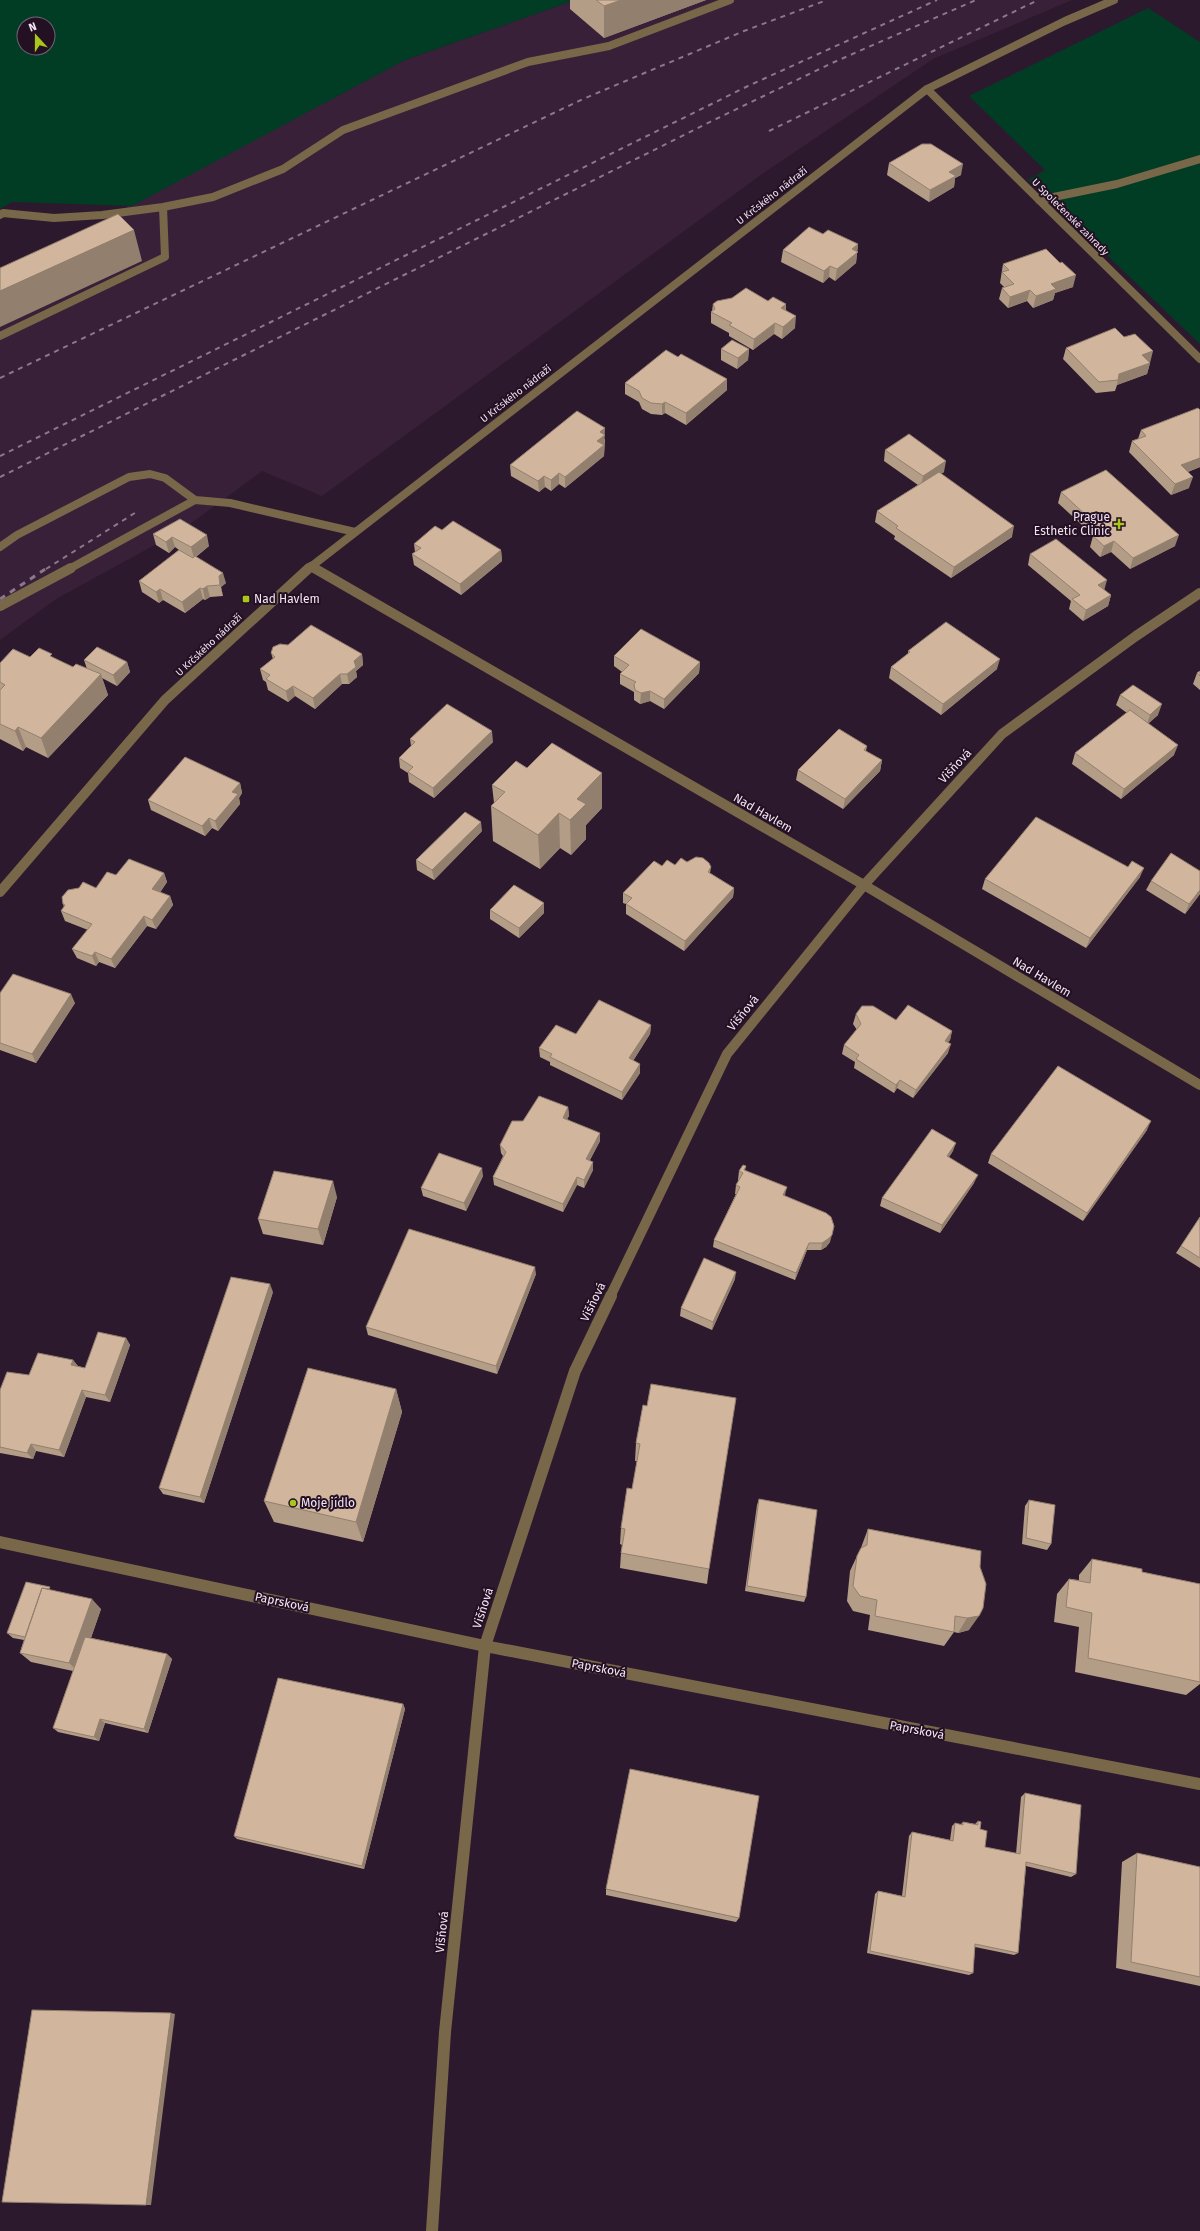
<svg xmlns="http://www.w3.org/2000/svg" width="1200" height="2231" viewBox="0 0 1200 2231" font-family="'Fira Sans',sans-serif">
<rect width="100%" height="100%" fill="#2d192d"/>
<path fill="#392039" d="M575 0H1072L933 59 762 174 322 496 262 471 182 530 56 599 0 640V298L30 258 405 60Z"/>
<path fill="#003d24" fill-rule="evenodd" d="M0 0H575L405 60 132 206 12 202 0 209ZM24 24H48V48H24Z
M1148 8 1200 42V344L1028 180 1045 170 969 96Z"/>
<g fill="none" stroke-linecap="round" stroke-linejoin="round">
<path stroke="#786749" stroke-width="8" d="M927 89 1200 359
M1039 200 1117 184 1200 159
M0 215 3 213 54 218 102 215 163 207 213 197 283 169 343 130 528 62 609 46 730 0
M0 336 165 257 163 207
M0 547 17 535 129 477 150 474 165 478 195 500
M311 566 316 569
M69 569 195 500 230 503 355 532
M308 569 927 89 1065 21 1114 0"/>
<path stroke="#786749" stroke-width="10" d="M314 568 864 885 1200 1085
M0 606 71 568
M0 892 165 700 309 568
M610 1297 727 1054 864 885 1002 734 1136 636 1200 593"/>
<path stroke="#786749" stroke-width="12" d="M0 1542 485 1646 1200 1784
M432 2231 445 2032 485 1646 575 1371 611 1296"/>
<path stroke="#8b798b" stroke-width="2" stroke-dasharray="5 5" stroke-linecap="butt" d="M769 131 1038 0
M0 378 583 99 744 31 827 0
M0 456 748 86 937 0
M0 477 716 119 832 63 976 0
M46 569 138 511"/>
<path stroke="#8b798b" stroke-width="3" stroke-dasharray="6 6" stroke-linecap="butt" d="M0 599 47 568"/>
</g>
<path fill="#b49d87" d="M570 0H706L604 38 570 9Z
M889 163 961 175 955 178 954 187 929 202 887 175Z
M823 234 858 244 856 263 835 281 829 277 823 283 781 262 783 250Z
M1003 264 1073 287 1055 293 1053 300 1033 308 1027 301 1008 308 999 299 1002 288 1004 287 1000 283Z
M768 301 786 304V310L795 328 782 339 774 334 753 350 729 336V333L711 323V312L712 311 713 304Z
M1066 348 1150 363 1147 374 1117 385 1115 391 1096 393 1063 359Z
M721 349H749L748 360 737 369 721 360Z
M678 357 727 379V390L686 425 665 413 662 415 651 414 642 409 639 402 625 394V383Z
M1141 430 1200 467 1188 472 1189 488 1171 495 1129 452 1132 441 1138 439Z
M605 439 604 456 565 488 559 484 551 491 545 487 539 492 511 476 510 465Z
M885 450 944 472 940 474 1012 537 951 578 894 539 895 536 875 522 877 511 918 485 884 461Z
M1061 492 1175 546 1130 569 1111 552 1100 557 1090 547 1093 536H1094L1058 503Z
M180 519 209 546 196 557 226 583 221 587 223 596 210 597 205 600 203 599 185 613 163 600 159 603 142 592 139 581 179 550 175 547 169 553 156 545 153 534Z
M442 530 501 550 502 561 461 595 414 565 412 554 415 552 414 544Z
M1030 554 1104 590 1111 595 1108 606 1083 621 1069 609 1071 601 1028 565Z
M288 645 362 654 363 665 356 671 357 677 349 684H342L315 709 295 696 288 702 268 690 266 682 263 680 260 669 273 659 271 653Z
M908 651 997 669 941 715 889 678 891 667 908 654Z
M614 656 700 662 699 673 664 709 650 701 640 704 634 700V692L620 684V674L622 672 614 666Z
M30 657 53 658 73 667 87 669 84 660 127 662 130 672 117 686 102 678 108 695 48 758 26 747 23 751 0 739V663Z
M1200 671V690L1193 684 1197 673Z
M1120 695 1158 715 1148 723 1174 755 1121 799 1072 764 1075 753 1127 713 1116 705Z
M410 739 493 742 434 798 409 782 408 773 400 768 399 758 411 746Z
M867 746 866 751 882 760 880 771 843 809 796 780 798 770Z
M527 768 602 808 586 825V839L571 855 560 848 540 869 493 841 491 806 494 803 492 785Z
M240 783 242 793 239 798 240 804 218 831 212 828 205 836 151 810 148 800Z
M482 831 434 880 417 870 416 860Z
M687 862 711 867 710 873 734 888 733 897 684 951 626 914V904L623 903V893L662 866 675 865Z
M164 873 167 882 160 892 170 896 173 905 156 929 147 926 115 968 99 962 96 966 77 958 72 949 88 930 65 921 61 911 64 907 63 904 96 888 116 875Z
M1140 877 1086 948 982 889 985 879Z
M1151 881 1200 894 1185 914 1146 890Z
M490 910 544 913 519 938 490 919Z
M0 993 75 1003 36 1063 0 1050Z
M856 1014 896 1020 952 1031 950 1040 948 1042V1053L913 1098 897 1088 894 1093 854 1068 855 1062 842 1054 844 1045 857 1030 853 1024Z
M651 1025 650 1034 633 1061 640 1073 622 1100 550 1065V1062L540 1057 539 1048 576 1034Z
M568 1107 569 1116 567 1119 600 1141 590 1160 593 1170 584 1188 577 1185 563 1212 494 1185 493 1177 503 1156 501 1153 500 1145 523 1121Z
M1147 1130 1083 1221 988 1163 991 1154Z
M953 1151 949 1157 974 1183 940 1233 880 1206 882 1198Z
M746 1166 745 1170 785 1196 830 1242 826 1247 821 1250H807L795 1280 713 1247 714 1240 736 1194H735L736 1185 739 1180H738L739 1171Z
M483 1176 466 1211 423 1196 421 1188Z
M337 1197 323 1245 263 1234 258 1219Z
M1200 1217V1268L1176 1253Z
M536 1274 497 1374 368 1335 366 1327Z
M735 1279 712 1330 680 1316 681 1308Z
M273 1292 204 1503 163 1494 159 1488Z
M126 1338 130 1345 110 1402 86 1397 64 1457 36 1451 33 1459 0 1453V1390L29 1375 73 1360 78 1366 85 1368Z
M396 1389 402 1412 363 1542 274 1522 264 1501Z
M643 1405 709 1569 707 1584 620 1568 621 1553 622 1545 620 1544 621 1528 632 1489 637 1461H635L636 1443Z
M759 1499 806 1597 804 1602 745 1591 757 1505Z
M1029 1500 1051 1544 1047 1550 1022 1544 1025 1506Z
M868 1529 981 1551 969 1630 958 1633 954 1632 944 1646 868 1630 870 1615 853 1611 847 1601 850 1571 857 1556 861 1548 862 1545Z
M1092 1559 1142 1572 1200 1584V1684L1186 1695 1075 1672 1079 1627 1054 1622 1057 1594 1069 1579 1079 1580V1575Z
M53 1590 101 1609 91 1638 167 1654 172 1659 148 1733 105 1723 99 1741 58 1732 53 1728 73 1671 31 1662 20 1653 24 1640 13 1638 7 1633Z
M403 1704 405 1709 364 1869 237 1839 234 1836Z
M1025 1793 1076 1874 1071 1877 1026 1866 1018 1953 1014 1955 975 1947 973 1973 969 1975 867 1953 875 1894 878 1891 902 1896 909 1836 912 1832 950 1840 952 1826 955 1823 960 1825 963 1822 975 1824 978 1821 985 1847 1016 1854 1021 1797Z
M1137 1853 1200 1867V1986L1116 1968 1122 1862Z
M606 1889 739 1918 736 1922 606 1895Z"/>
<path fill="#927f6e" d="M621 0H706L604 38V6Z
M963 164 961 175 955 178 954 187 929 202 930 190 949 172Z
M134 230 142 261 0 327V291Z
M858 244 856 263 835 281 837 269 852 249Z
M830 266 829 277 823 283 824 271Z
M1076 275 1073 287 1055 293 1053 300 1033 308 1036 296 1051 284Z
M1030 290 1027 301 1008 308 1010 297Z
M786 304 785 315 781 308Z
M796 316 795 328 782 339 783 327Z
M775 323 774 334 753 350 754 339Z
M749 349 748 360 737 369 738 358Z
M1153 351 1150 363 1139 367 1142 355Z
M1150 363 1147 374 1117 385 1119 374Z
M727 379V390L686 425V413Z
M665 402V413L662 415V404Z
M605 428 604 456 565 488V477L597 441 600 432Z
M1200 458V467L1177 476 1181 465Z
M946 461 944 472 921 487 923 476Z
M559 473V484L551 491V480Z
M544 476 545 487 539 492 538 481Z
M1193 477 1189 488 1171 495 1175 484Z
M1014 526 1012 537 951 578 954 567Z
M207 535 209 546 194 558 191 547Z
M1179 535 1175 546 1130 569 1133 558Z
M172 537 175 547 169 553 166 542Z
M1114 541 1111 552 1100 557 1104 546Z
M501 550 502 561 461 595 460 584Z
M223 573 226 583 221 587 223 596 220 585 219 576Z
M1107 580 1104 591 1098 585Z
M207 586 210 597 205 600 203 589Z
M200 588 203 599 185 613 182 602Z
M160 589 163 600 159 603 156 592Z
M1111 595 1108 606 1083 621 1086 610Z
M362 654 363 665 356 671 357 677 349 684 347 674 354 661Z
M1000 659 997 669 941 715 943 704Z
M127 662 130 672 117 686 113 675Z
M700 662 699 673 664 709V699Z
M101 674 108 695 48 758 41 738Z
M340 674 342 684 315 709 313 698Z
M293 686 295 696 288 702 286 691Z
M650 691V701L640 704 641 693Z
M1162 704 1158 715 1146 726 1150 715Z
M18 727 26 747 23 751 15 731Z
M492 731 493 742 434 798 433 788Z
M1178 745 1174 755 1121 799 1124 789Z
M882 760 880 771 843 809 845 799Z
M602 773V808L586 825V839L571 855 570 820 577 799Z
M240 783 242 793 239 798 240 804 218 831 215 821 232 792Z
M559 813 560 848 540 869 538 835Z
M209 818 212 828 205 836 202 826Z
M481 822 482 831 434 880 432 870Z
M1144 868 1140 877 1086 948 1090 938Z
M164 873 167 882 156 899 152 889Z
M734 888 733 897 684 951 685 941Z
M1200 890V894L1185 914 1189 904Z
M170 896 173 905 156 929 152 920Z
M544 903V913L519 938V928Z
M144 916 147 926 115 968 111 959Z
M95 952 99 962 96 966 92 956Z
M71 994 75 1003 36 1063 32 1054Z
M651 1025 650 1034 629 1067V1058Z
M952 1031 950 1040 942 1050 945 1041Z
M951 1044 948 1053 913 1098 916 1090Z
M640 1064V1073L622 1100V1092Z
M900 1080 897 1088 894 1093 896 1085Z
M568 1107 569 1116 563 1126V1118Z
M1151 1121 1147 1130 1083 1221 1087 1213Z
M600 1133V1141L586 1167V1159Z
M956 1143 953 1151 944 1164 947 1156Z
M593 1162V1170L584 1188V1180Z
M482 1168 483 1176 466 1211 464 1203Z
M978 1175 974 1183 940 1233 942 1225Z
M577 1177V1185L563 1212V1204Z
M333 1181 337 1197 323 1245 318 1229Z
M787 1187 785 1195 781 1203 783 1195Z
M832 1235 830 1242 826 1247 821 1250 822 1243Z
M809 1243 807 1250 795 1280 796 1273Z
M535 1267 536 1274 497 1374 496 1366Z
M736 1272 735 1279 712 1330 713 1322Z
M270 1284 273 1292 204 1503 200 1497Z
M126 1338 130 1345 110 1402 105 1395Z
M73 1360 78 1367 71 1365Z
M396 1389 402 1412 363 1542 356 1522Z
M82 1390 86 1397 64 1457 59 1450Z
M31 1444 36 1451 33 1459 27 1453Z
M92 1599 101 1609 79 1672 69 1663Z
M979 1616 969 1630 958 1633 967 1618Z
M167 1654 172 1659 148 1733 144 1729Z
M403 1704 405 1709 364 1869 362 1866Z
M100 1719 105 1723 99 1741 94 1737Z
M171 2013 175 2014 151 2205H146Z"/>
<path fill="#d1b69d" stroke="#927f6e" d="M596 0H621L604 6Z
M922 144H931L963 164 949 172 956 176 930 190 889 163Z
M118 214 134 230 0 291V268Z
M809 227 823 234 828 230 858 244 852 249 858 252 837 269 830 266 824 271 783 250Z
M1046 249 1060 263 1062 262 1076 275 1051 284 1056 289 1036 296 1030 290 1010 297 1002 288 1014 284 1002 272 1009 270 1003 264Z
M746 288 768 301 773 297 786 304 781 308 796 316 783 327 775 323 754 339 729 325 732 323 711 312 715 309 713 304 717 301 732 298Z
M1115 328 1124 337 1135 334 1153 351 1142 355 1150 363 1119 374 1118 380 1099 382 1066 348Z
M732 340 749 349 738 358 721 349Z
M666 350 678 357 681 354 727 379 686 413 665 402 662 404 651 403 642 398 639 391 625 383Z
M1198 408 1200 410V458L1181 465 1193 477 1175 484 1132 441 1146 436 1141 430Z
M577 411 605 428 600 432 605 435 597 441 604 445 565 477 559 473 551 480 544 476 538 481 510 465Z
M909 434 946 461 923 476 885 450Z
M1106 470 1179 535 1133 558 1114 541 1104 546 1093 536 1103 531 1061 492Z
M939 472 1014 526 954 567 896 528 898 526 877 511Z
M180 519 207 535 191 547 172 537 166 542 153 534Z
M453 521 501 550 460 584 412 554 421 548 414 544 435 526 442 530Z
M1056 539 1107 580 1098 585 1111 595 1086 610 1072 599 1080 595 1030 554Z
M179 550 193 558 195 556 223 573 219 576 220 585 207 586 203 589 200 588 182 602 160 589 156 592 139 581Z
M946 622 1000 659 943 704 891 667 910 652 908 651Z
M311 625 362 654 354 661 356 667 347 674H340L313 698 293 686 286 691 266 679 270 675 260 669 275 657 271 653 273 647 280 644 288 645Z
M641 629 700 662 664 699 650 691 641 693 635 690 634 684 636 682 620 674 629 665 614 656Z
M97 647 127 662 113 675 84 660Z
M39 648 52 654 50 656 73 667 76 664 101 674 41 738 18 727 15 731 0 724V690L5 685 0 682V663L13 649 30 657Z
M1200 671V676L1197 673Z
M1133 685 1162 704 1150 715 1120 695Z
M447 704 492 731 433 788 408 772 413 767 399 758 415 742 410 739Z
M1130 710 1178 745 1124 789 1075 753Z
M839 729 867 746 864 750 882 760 845 799 798 770Z
M552 743 602 773 577 799 586 804 570 820 559 813 538 835 491 806 505 792 492 785 516 761 527 768Z
M185 757 240 783 232 792 238 794 215 821 209 818 202 826 148 800Z
M465 812 481 822 432 870 416 860Z
M1036 817 1128 867 1132 861 1144 868 1090 938 985 879Z
M1171 853 1200 871V890L1189 904 1151 881Z
M696 857 703 858 709 863 711 867 708 872 734 888 685 941 626 904 632 898 623 893 654 861 662 866 667 860 675 865 681 858 687 862Z
M129 859 164 873 152 889 170 896 152 920 144 916 111 959 95 952 92 956 72 949 92 924 61 911 65 905 63 904 62 897 68 890 79 888 83 882 96 888 107 872 116 875Z
M514 885 544 903 519 928 490 910Z
M13 974 71 994 32 1054 0 1043V993Z
M599 1000 651 1025 629 1058 640 1064 622 1092 550 1057 552 1054 539 1048 556 1025 576 1034Z
M908 1005 952 1031 945 1041 951 1044 916 1090 900 1080 896 1085 856 1059 859 1055 844 1045 861 1024 856 1014 862 1006H873L896 1020Z
M1058 1066 1151 1121 1087 1213 991 1154Z
M539 1096 568 1107 563 1118 600 1133 586 1159 593 1162 584 1180 577 1177 563 1204 493 1177 506 1152 500 1145 512 1121H523Z
M932 1129 956 1143 947 1156 978 1175 942 1225 882 1198Z
M439 1153 482 1168 464 1203 421 1188Z
M743 1165 746 1166 744 1170 787 1187 783 1195 826 1213 831 1217 834 1226 832 1235 828 1239 822 1243H809L796 1273 714 1240 740 1187 736 1185 743 1173 739 1171Z
M274 1171 333 1181 318 1229 258 1219Z
M1200 1217V1258L1181 1246Z
M409 1229 535 1267 496 1366 366 1327Z
M704 1258 736 1272 713 1322 681 1308Z
M231 1277 270 1284 200 1497 159 1488Z
M98 1332 126 1338 105 1395 82 1390 59 1450 31 1444 27 1453 0 1447V1390L7 1372 29 1375 38 1353 73 1360 71 1365 85 1368Z
M308 1368 396 1389 356 1522 264 1501Z
M651 1384 736 1398 709 1569 621 1553 625 1529 621 1528 627 1488 632 1489 640 1444 636 1443 643 1405 647 1406Z
M759 1499 817 1510 806 1597 747 1586Z
M1029 1500 1055 1505 1051 1544 1026 1538Z
M868 1529 981 1551 980 1567 986 1584 983 1608 979 1616 967 1618 955 1616 954 1632 875 1616 877 1600 860 1596 853 1586 857 1556 861 1548 867 1545Z
M1092 1559 1142 1569V1572L1200 1584V1682L1088 1658 1092 1613 1066 1607 1069 1579 1090 1583Z
M26 1582 50 1587 49 1589 42 1588 25 1637 7 1633Z
M42 1588 92 1599 69 1663 20 1653Z
M85 1637 167 1654 144 1729 100 1719 94 1737 53 1728Z
M278 1678 403 1704 362 1866 234 1836Z
M630 1769 759 1796 739 1918 606 1889Z
M1025 1793 1081 1805 1076 1874 1026 1862 1018 1953 975 1944 973 1973 870 1951 878 1891 905 1897 912 1832 953 1841 955 1823 963 1825V1822L978 1825V1821L981 1822 980 1829 987 1831 985 1847 1020 1854Z
M1137 1853 1200 1867V1977L1131 1962Z
M32 2010 171 2013 146 2205 2 2202Z"/>
<g fill="#a9c71a" stroke="#231023" stroke-width="1.5">
<path d="M1117 518h4v4h4v4h-4v4h-4v-4h-4v-4h4z"/>
<rect x="242" y="595" width="8" height="8" rx="2"/>
<circle cx="293" cy="1503" r="4"/>
</g>
<g text-anchor="middle" dominant-baseline="central" stroke-width="4" stroke-linejoin="round" paint-order="stroke">
<g font-size="10" fill="#f3e5f3" stroke="#231023">
<text transform="translate(772 196) rotate(-38)">U Krčského nádraží</text>
<text transform="translate(1070 217) rotate(45)">U Společenské zahrady</text>
<text transform="translate(516 394) rotate(-38)">U Krčského nádraží</text>
<text transform="translate(209 645) rotate(-43)">U Krčského nádraží</text>
</g>
<g font-size="12" fill="#f3e5f3" stroke="#231023" text-anchor="start">
<text x="1110" y="517" text-anchor="end">Prague<tspan x="1110" dy="14">Esthetic Clinic</tspan></text>
<text x="254" y="599">Nad Havlem</text>
<text x="301" y="1503">Moje jídlo</text>
</g>
<g font-size="12" fill="#f3e5f3" stroke="#231023">
<text transform="translate(955 766) rotate(-47)">Višňová</text>
<text transform="translate(763 813) rotate(30)">Nad Havlem</text>
<text transform="translate(1042 977) rotate(31)">Nad Havlem</text>
<text transform="translate(743 1013) rotate(-51)">Višňová</text>
<text transform="translate(593 1302) rotate(-64)">Višňová</text>
<text transform="translate(282 1602) rotate(12)">Paprsková</text>
<text transform="translate(483 1608) rotate(-72)">Višňová</text>
<text transform="translate(599 1668) rotate(11)">Paprsková</text>
<text transform="translate(917 1730) rotate(11)">Paprsková</text>
<text transform="translate(442 1932) rotate(-84)">Višňová</text>
</g>
</g>
<g transform="translate(36 36) rotate(339)"><circle r="19" fill="#231023" stroke="#766576"/>
<path d="M0-3L7 15L0 10L-7 15Z" fill="#a9c71a"/>
<text y="-6" font-size="11" font-weight="bold" text-anchor="middle" fill="#f3e5f3">N</text>
</g>
</svg>
